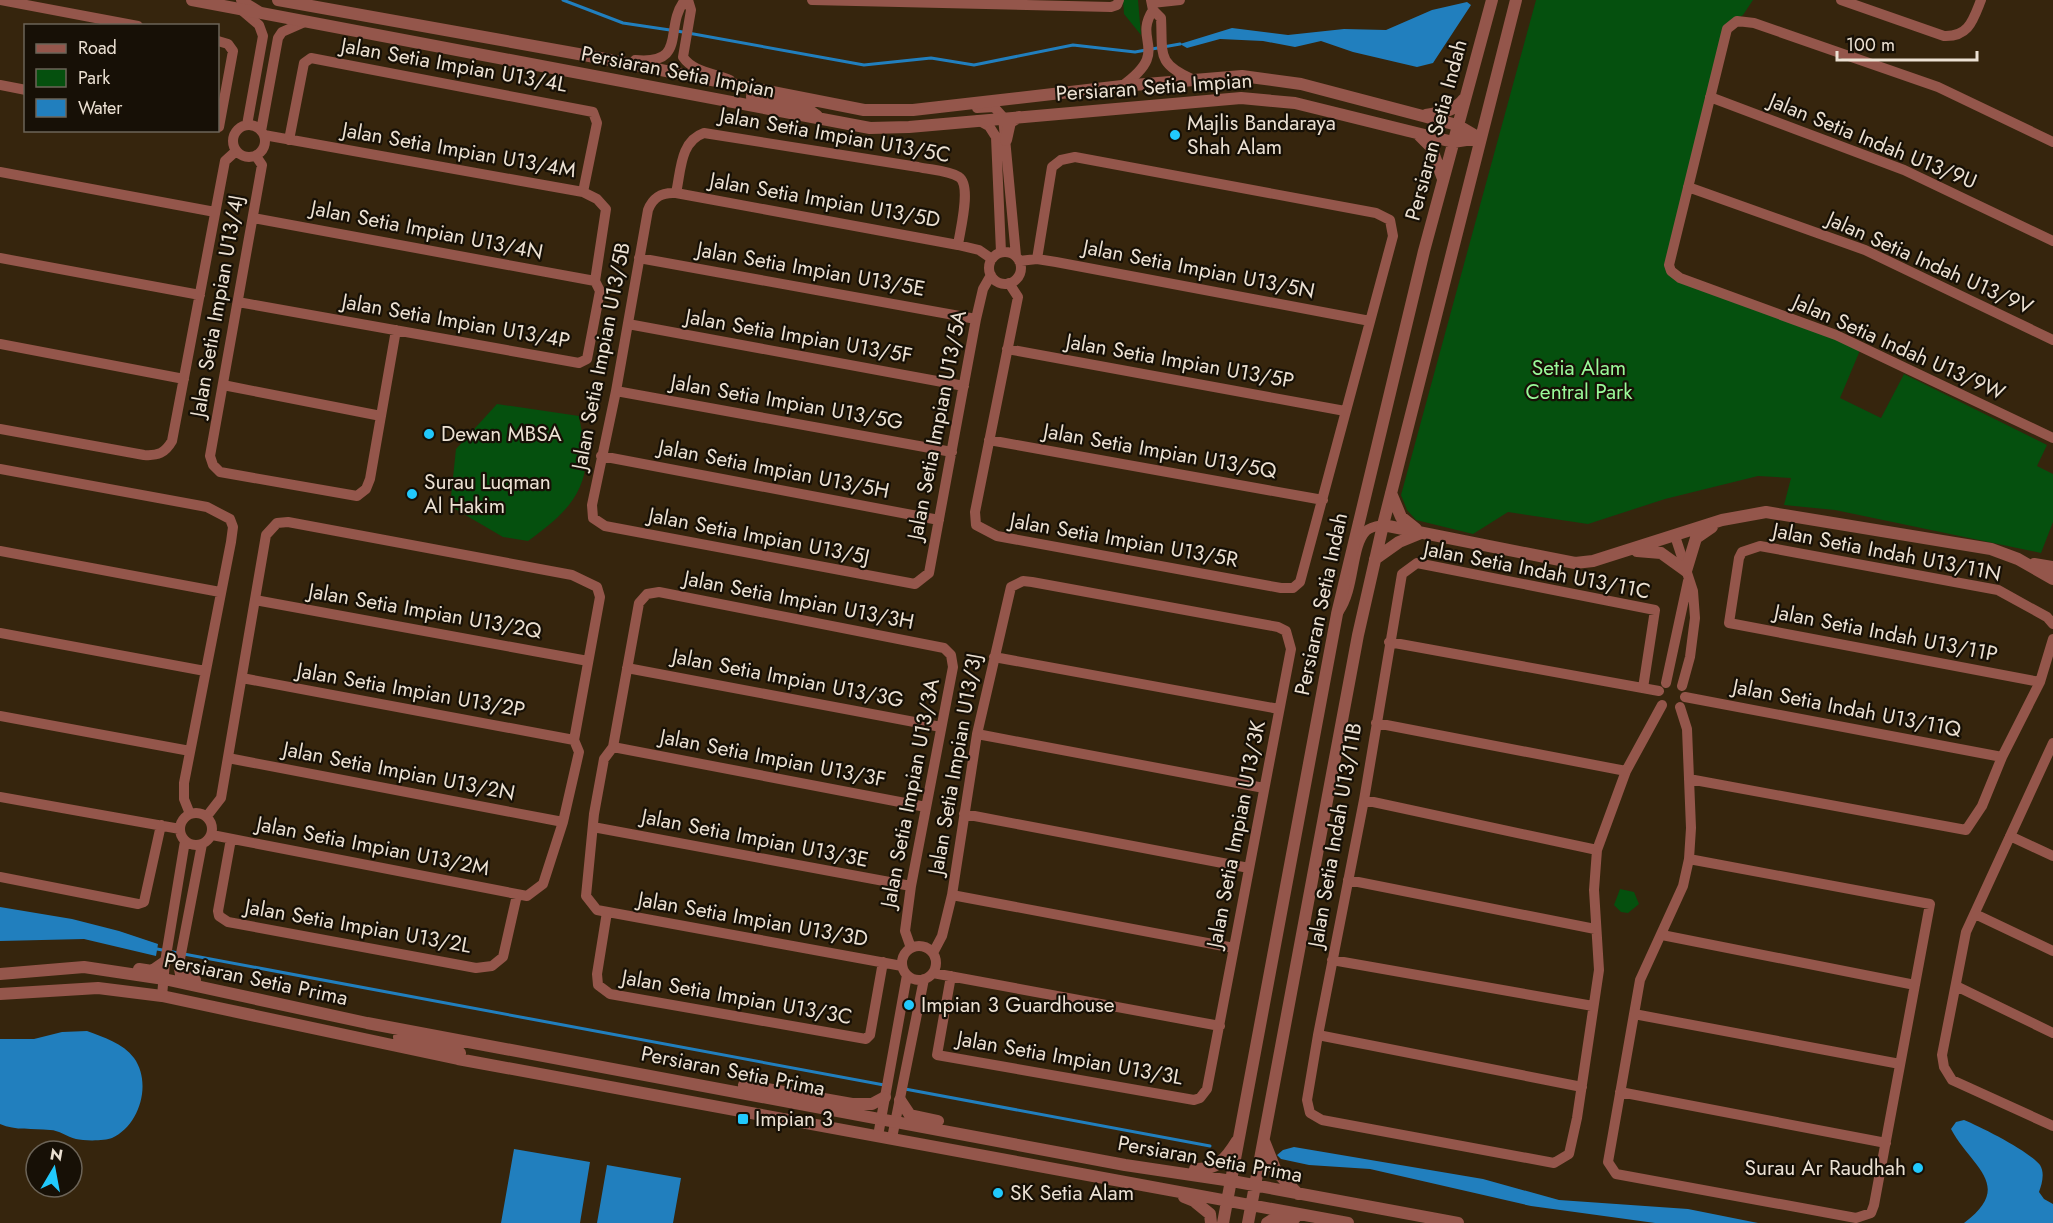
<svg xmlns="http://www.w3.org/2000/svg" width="2053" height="1223" viewBox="0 0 2053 1223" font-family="Jost,sans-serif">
<rect width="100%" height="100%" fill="#36250d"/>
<path fill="#05500e" d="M1123 0H1138L1141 35 1124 14Z
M1536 0H1753L1743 15 1730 23 1670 274 1861 348 1840 398 1881 418 1904 374 2047 445 2037 466 2053 474V522L2041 553 1835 510 1784 505 1791 478 1758 476 1665 499 1588 524 1508 512 1473 534 1416 520 1407 510 1401 495Z
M497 404 579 416C581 430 586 445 586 459 585 498 557 520 528 541L503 537 450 506 456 449Z
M1620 889 1634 892 1639 904 1628 913 1621 912 1614 905Z"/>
<path fill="#217fbe" d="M1467 2 1471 5 1433 63 1417 67 1353 52 1321 41 1295 47 1263 41 1220 39 1187 48 1180 44 1232 28 1288 35 1344 29 1386 30 1432 10Z
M0 907 72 919 119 931 158 944 156 956 84 939 0 941Z
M87 1031C103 1037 123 1043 134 1058 152 1083 140 1125 112 1138 105 1141 84 1141 76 1139 67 1137 59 1130 50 1130 32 1128 16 1131 0 1124V1039H34L62 1032Z
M1964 1120C1981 1127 2029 1151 2040 1165 2045 1173 2042 1184 2039 1192L2044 1199 2053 1204V1223H1964C2015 1185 1971 1167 1951 1129L1956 1122Z
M1294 1147 1483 1179 1559 1200 1688 1209 1758 1223H1655L1531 1206 1370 1169 1309 1165 1281 1159 1277 1155 1283 1150Z
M514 1149 590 1162 580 1223H501Z
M607 1165 681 1178 673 1223H597Z"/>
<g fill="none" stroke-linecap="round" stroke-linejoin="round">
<path stroke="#217fbe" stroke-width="3" d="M563 0 623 23 670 30
M677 31 864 65 931 58 974 65 1073 45 1135 52 1180 44
M157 949 884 1085
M905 1089 1210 1146"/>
<path stroke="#94564b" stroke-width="10" d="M0 0 138 26
M241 0 259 11
M688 0 691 10 683 57C693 72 714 73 730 80
M812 0 1111 7 1117 5 1119 0
M1841 0 1944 36C1969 37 1973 20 1981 0
M1152 3 1180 0
M239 8 259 25 263 36 247 125
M1153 10 1161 18C1163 54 1156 63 1192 79
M218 41 228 44 233 51 219 127
M635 60C689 65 663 27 685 0
M0 85 26 90
M1122 86C1172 50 1132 42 1153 10L1151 0
M1710 97 1904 170 2053 241
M977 108 994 107 1003 117 1016 256
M978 120 989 126 996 137 1001 252
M233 141a16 16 0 1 1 32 0a16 16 0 1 1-32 0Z
M261 131 278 38 282 32 307 21
M264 135 583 192 597 199 606 209 595 281
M289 140 304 63 311 58 593 112 597 123 583 192
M2053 142 1938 87 1754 23 1737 21 1727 29 1669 265 1671 271 1680 278 1836 335 2053 438
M256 156 262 165 210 456 213 465 220 472 357 496 366 489 370 479 396 330
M0 172 215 212
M1688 187 1865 250 2053 340
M676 193C681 171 680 141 704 133L918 167C930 170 948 170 959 177 972 186 960 230 958 245
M253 218 595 281
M989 268a16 16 0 1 1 32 0a16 16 0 1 1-32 0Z
M0 258 200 295
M639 258 976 319
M1019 261 1037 259 1056 262 1370 321
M991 275 983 289 976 319 929 573 915 584 605 526 593 518 592 505 616 391 648 210C653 197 662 192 676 193L958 245 979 250 992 259
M1009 283 1018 297 975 512 976 525 997 536 1281 588H1293L1300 582 1393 236 1390 220 1376 213 1075 157 1061 160 1052 167 1037 259
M238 302 579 363 587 359 600 291 595 281
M628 324 964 386
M0 344 184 379
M1007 349 1345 411
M223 385 381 416
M616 391 952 452
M0 429 144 455C158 456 165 453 172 441L225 161 236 151
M989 440 1323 500
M601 456 939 520
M0 469 207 507 230 519 233 527 231 542 184 783V799L190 814
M1675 536 1693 591 1695 618 1690 657 1682 686
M0 551 220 592
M255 600 588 661
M1339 611C1355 589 1351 546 1366 531 1370 527 1377 526 1383 525
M0 633 205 671
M1389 642 1659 691
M994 657 1279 709
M627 668 941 727
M242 678 574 740
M2040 682 1729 623 1739 558 1742 552 1760 546 1998 590 2047 617 2053 624
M1666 683 1688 581
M1643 688 1655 610 1417 563 1402 574 1364 800 1318 1035 1307 1100 1310 1113 1322 1120 1554 1163 1569 1154 1577 1118 1599 970 1594 890 1597 850 1626 771 1662 705
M1685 697 2002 757
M1680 707 1687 729 1691 828 1689 859 1683 886 1640 980 1608 1162 1616 1174 1856 1218 1871 1213 1874 1205 1930 904 1689 859
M0 716 190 751
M1376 723 1626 771
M977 734 1264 788
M2053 743 1966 932 1942 1055 1944 1067 1952 1080 2053 1126
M613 747 926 807
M228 758 563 822
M1689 779 1966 830 1982 806 2002 757 2040 682 2053 639
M0 797 180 829
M1364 800 1597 850
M180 829a16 16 0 1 1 32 0a16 16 0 1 1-32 0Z
M964 814 1249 868
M207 816 221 798 266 535 277 523 288 522 572 575 597 587 600 597 574 740 579 752 563 822 543 884 527 896 212 835
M593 827 911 886
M2010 836 2053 856
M231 839 218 911 219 916 228 922 476 968 492 966 503 957 517 895
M0 877 138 904 144 902 161 825
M1348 880 1595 929
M952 895 1234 948
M607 912 597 974 598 985 610 994 866 1039 870 1035 883 962
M1975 914 2053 951
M1662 935 1915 985
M902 963a17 17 0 1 1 34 0a17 17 0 1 1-34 0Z
M933 953 942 936 952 895 977 734 1011 587 1023 581 1032 582 1278 627 1286 631 1291 649 1207 1089 1200 1098 1194 1100 937 1055 951 976
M1332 960 1593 1006
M179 964 202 844
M902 966 597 910 586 896 594 814 604 759 613 747 639 603 647 594 659 592 944 648 951 655 953 667 911 886 905 931 911 948
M933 973 1220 1026
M1956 986 2053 1033
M162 996 165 962 185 841
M1634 1014 1900 1064
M1318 1035 1582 1087
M1620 1092 1886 1143
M878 1136 907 975
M892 1138 924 979"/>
<path stroke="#94564b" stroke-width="12" d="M192 0 870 128 909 127 1241 98 1295 103 1453 142 1479 138
M278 0 595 57 864 110H913L1122 86 1242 76 1301 84 1457 125 1479 138
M759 89 753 91 752 97 804 107 817 116
M1426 115C1441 112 1454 112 1464 99
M1419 135 1431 147 1443 179
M1006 140 1010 122 1019 117
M1391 493 1401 517 1416 529
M1383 525 1575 563 1593 561 1722 520 1766 512 1991 549 2018 559 2053 579
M1637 551 1661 553 1686 571 1696 538 1712 527
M1375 559 1399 542 1421 533
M2034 564 2053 567
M179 964 181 974 195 980
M139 969 152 971 165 962
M0 974 84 967 164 979 367 1023 1125 1165 1232 1181 1458 1223
M0 994 98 988 162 996 458 1059 1348 1223
M399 1037 455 1049 460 1053 458 1059
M744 1085 852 1104H872L885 1097
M900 1100 910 1115 938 1121
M1264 1141 1276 1171 1298 1194
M1195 1169C1217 1170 1226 1159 1237 1141
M1184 1197 1194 1201 1210 1214 1211 1223
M1223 1223 1337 614 1424 251 1492 0
M1248 1223 1358 635 1383 525 1516 0
M1267 1223 1275 1218H1295"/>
</g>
<g fill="#21c9fd" stroke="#171006" stroke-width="2">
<circle cx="1175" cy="135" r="6"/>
<circle cx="429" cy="434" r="6"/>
<circle cx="412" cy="494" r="6"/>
<circle cx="909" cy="1005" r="6"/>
<rect x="737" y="1113" width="12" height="12" rx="3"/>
<circle cx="1918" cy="1168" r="6"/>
<circle cx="998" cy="1193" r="6"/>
</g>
<g text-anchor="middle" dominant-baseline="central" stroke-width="4.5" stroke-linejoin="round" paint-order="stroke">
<g font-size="21" fill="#ece1d3" stroke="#171006">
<text transform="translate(454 65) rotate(10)">Jalan Setia Impian U13/4L</text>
<text transform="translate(678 72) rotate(11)">Persiaran Setia Impian</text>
<text transform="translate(1154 87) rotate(-4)">Persiaran Setia Impian</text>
<text transform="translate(1436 130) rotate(-75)">Persiaran Setia Indah</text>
<text transform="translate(835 135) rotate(10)">Jalan Setia Impian U13/5C</text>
<text transform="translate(1873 141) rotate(22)">Jalan Setia Indah U13/9U</text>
<text transform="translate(459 150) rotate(10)">Jalan Setia Impian U13/4M</text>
<text transform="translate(825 200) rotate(10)">Jalan Setia Impian U13/5D</text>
<text transform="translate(427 230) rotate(11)">Jalan Setia Impian U13/4N</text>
<text transform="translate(1930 263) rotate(24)">Jalan Setia Indah U13/9V</text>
<text transform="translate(811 269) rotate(10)">Jalan Setia Impian U13/5E</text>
<text transform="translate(1199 269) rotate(11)">Jalan Setia Impian U13/5N</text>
<text transform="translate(217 306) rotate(-80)">Jalan Setia Impian U13/4J</text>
<text transform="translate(456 321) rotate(10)">Jalan Setia Impian U13/4P</text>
<text transform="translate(799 336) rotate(10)">Jalan Setia Impian U13/5F</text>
<text transform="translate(1899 347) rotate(24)">Jalan Setia Indah U13/9W</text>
<text transform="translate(601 356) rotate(-79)">Jalan Setia Impian U13/5B</text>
<text transform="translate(1180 361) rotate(10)">Jalan Setia Impian U13/5P</text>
<text transform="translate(787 402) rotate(10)">Jalan Setia Impian U13/5G</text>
<text transform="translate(937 425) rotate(-79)">Jalan Setia Impian U13/5A</text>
<text transform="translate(1160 451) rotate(10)">Jalan Setia Impian U13/5Q</text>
<text transform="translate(774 469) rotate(11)">Jalan Setia Impian U13/5H</text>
<text transform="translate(759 536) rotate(11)">Jalan Setia Impian U13/5J</text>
<text transform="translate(1124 540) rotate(10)">Jalan Setia Impian U13/5R</text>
<text transform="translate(1887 552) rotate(11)">Jalan Setia Indah U13/11N</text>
<text transform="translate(1537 570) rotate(11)">Jalan Setia Indah U13/11C</text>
<text transform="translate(799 600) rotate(11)">Jalan Setia Impian U13/3H</text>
<text transform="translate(1321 604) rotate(-78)">Persiaran Setia Indah</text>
<text transform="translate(425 611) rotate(10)">Jalan Setia Impian U13/2Q</text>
<text transform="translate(1886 633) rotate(11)">Jalan Setia Indah U13/11P</text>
<text transform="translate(788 678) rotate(11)">Jalan Setia Impian U13/3G</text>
<text transform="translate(411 690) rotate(10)">Jalan Setia Impian U13/2P</text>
<text transform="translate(1847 708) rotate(11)">Jalan Setia Indah U13/11Q</text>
<text transform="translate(773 758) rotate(11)">Jalan Setia Impian U13/3F</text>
<text transform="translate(955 764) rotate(-80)">Jalan Setia Impian U13/3J</text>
<text transform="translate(399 771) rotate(11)">Jalan Setia Impian U13/2N</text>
<text transform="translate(910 793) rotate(-79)">Jalan Setia Impian U13/3A</text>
<text transform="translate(1236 834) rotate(-79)">Jalan Setia Impian U13/3K</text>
<text transform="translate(1335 835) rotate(-80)">Jalan Setia Indah U13/11B</text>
<text transform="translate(755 838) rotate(11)">Jalan Setia Impian U13/3E</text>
<text transform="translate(373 846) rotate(11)">Jalan Setia Impian U13/2M</text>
<text transform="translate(753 919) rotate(10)">Jalan Setia Impian U13/3D</text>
<text transform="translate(358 926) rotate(10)">Jalan Setia Impian U13/2L</text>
<text transform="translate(256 979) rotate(12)">Persiaran Setia Prima</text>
<text transform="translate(737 997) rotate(10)">Jalan Setia Impian U13/3C</text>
<text transform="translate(1070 1058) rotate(10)">Jalan Setia Impian U13/3L</text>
<text transform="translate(733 1071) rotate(11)">Persiaran Setia Prima</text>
<text transform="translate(1210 1159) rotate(10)">Persiaran Setia Prima</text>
</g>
<g font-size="21" fill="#ece1d3" stroke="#171006" text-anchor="start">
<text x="1187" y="123">Majlis Bandaraya<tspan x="1187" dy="24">Shah Alam</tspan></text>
<text x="441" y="434">Dewan MBSA</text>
<text x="424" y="482">Surau Luqman<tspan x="424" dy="24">Al Hakim</tspan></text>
<text x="921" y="1005">Impian 3 Guardhouse</text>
<text x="755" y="1119">Impian 3</text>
<text x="1906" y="1168" text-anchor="end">Surau Ar Raudhah</text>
<text x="1010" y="1193">SK Setia Alam</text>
</g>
<g font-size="21" fill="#9afa99" stroke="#171006">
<text x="1579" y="368">Setia Alam<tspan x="1579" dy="24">Central Park</tspan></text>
</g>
</g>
<rect x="24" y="24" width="195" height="108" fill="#171006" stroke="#6c6458" stroke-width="1.5"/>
<rect x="36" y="44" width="30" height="9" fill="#94564b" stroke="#6c6458" stroke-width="1.5"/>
<text x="78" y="54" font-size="18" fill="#ece1d3">Road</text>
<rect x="36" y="69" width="30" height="18" fill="#05500e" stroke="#6c6458" stroke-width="1.5"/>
<text x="78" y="84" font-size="18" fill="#ece1d3">Park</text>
<rect x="36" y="99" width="30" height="18" fill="#217fbe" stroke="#6c6458" stroke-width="1.5"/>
<text x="78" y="114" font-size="18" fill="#ece1d3">Water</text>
<g transform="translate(54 1169) rotate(10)"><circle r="28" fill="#171006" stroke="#6c6458" stroke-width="1.5"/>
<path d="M0-4.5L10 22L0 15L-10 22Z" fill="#21c9fd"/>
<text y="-9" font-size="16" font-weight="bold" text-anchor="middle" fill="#ece1d3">N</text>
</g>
<path d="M1837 51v9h140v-9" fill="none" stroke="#ece1d3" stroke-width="3"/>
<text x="1846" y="51" font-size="18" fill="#ece1d3" stroke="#171006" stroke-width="4.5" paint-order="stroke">100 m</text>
</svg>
